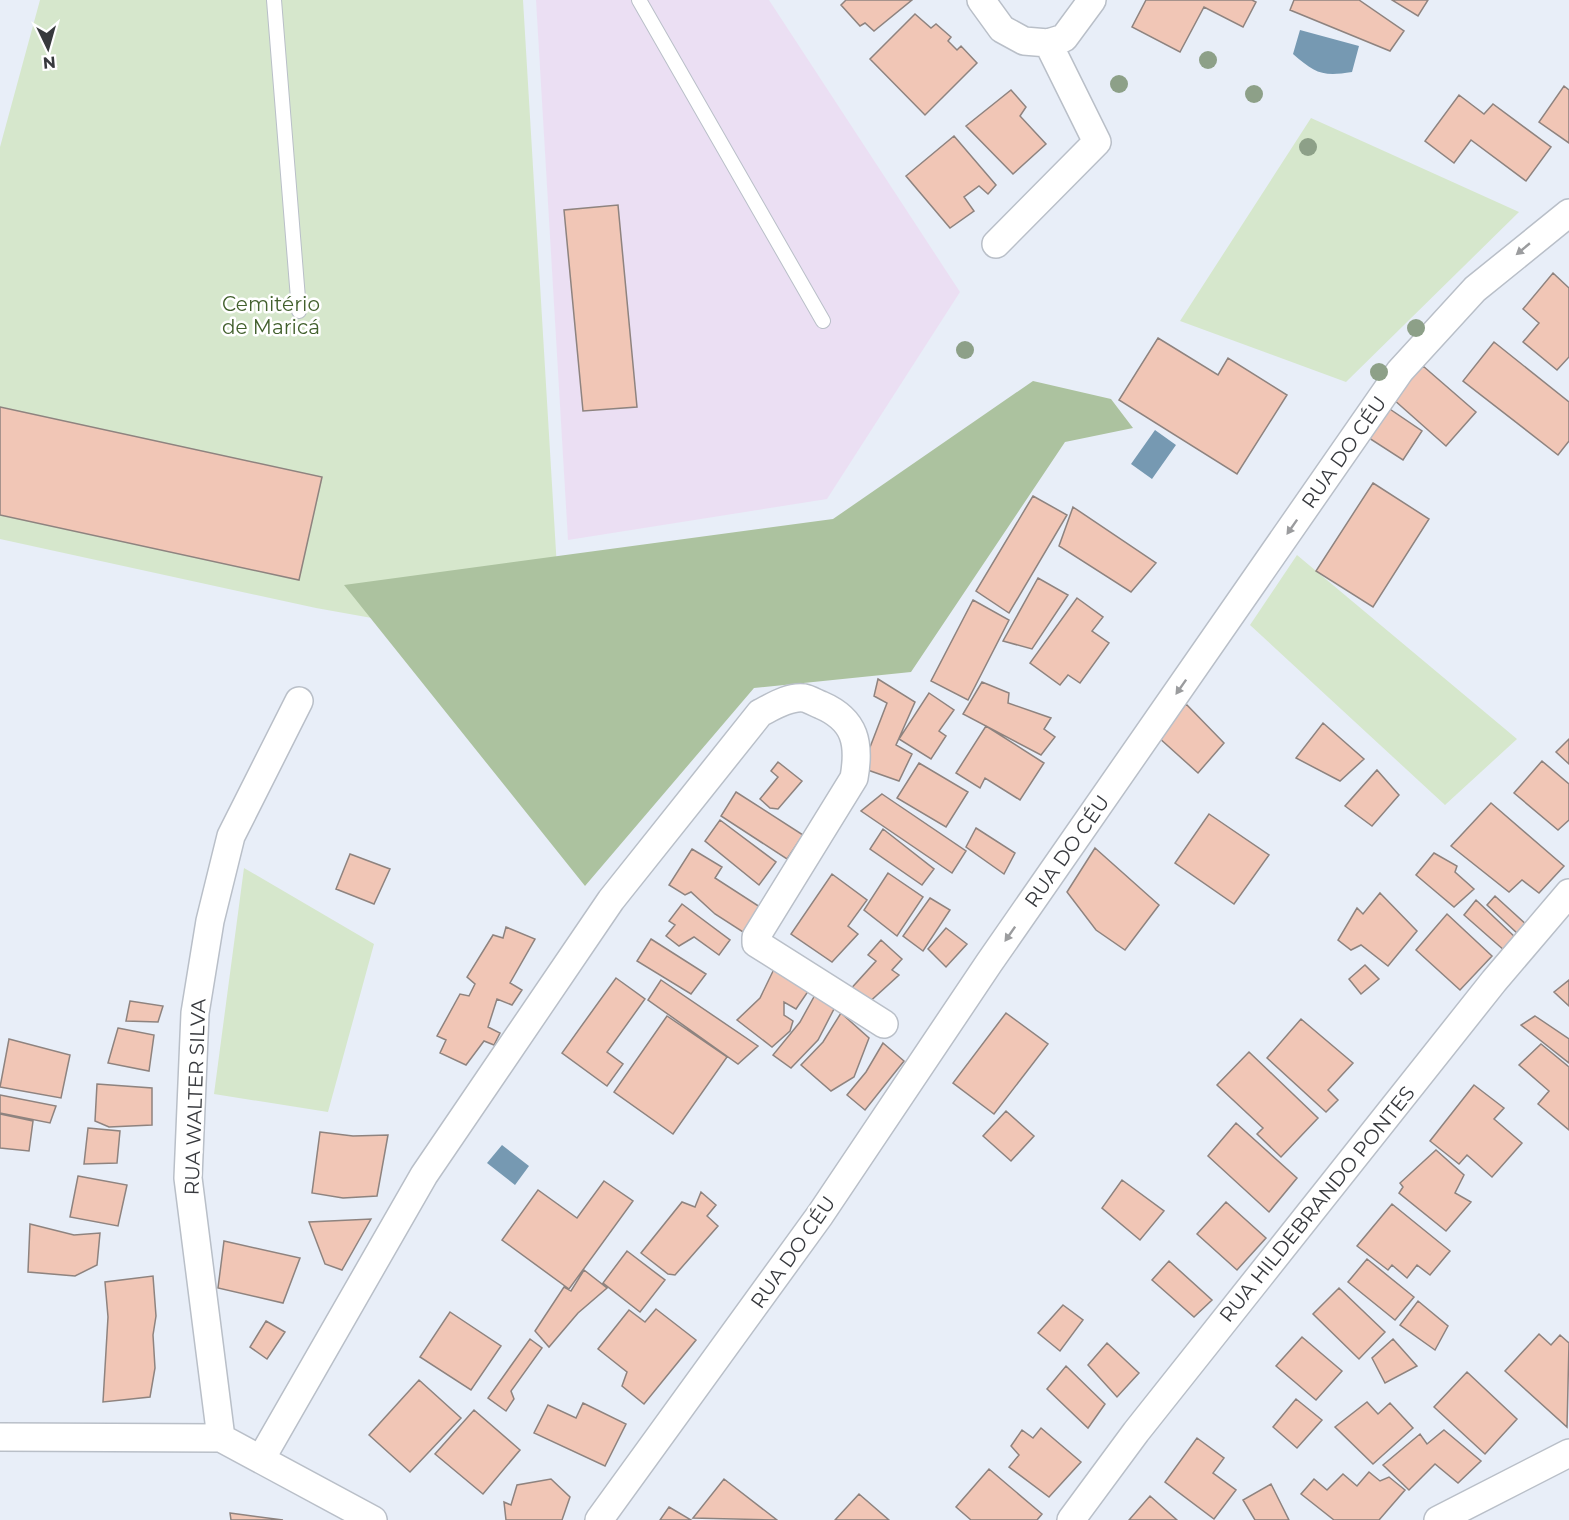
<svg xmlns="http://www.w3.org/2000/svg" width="1569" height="1520" viewBox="0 0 1569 1520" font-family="Montserrat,sans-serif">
<rect width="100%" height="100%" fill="#e8eef8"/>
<path fill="#ebdff3" d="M536 0H769L960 292 827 499 568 540Z"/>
<path fill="#d6e7cc" d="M40 0H523L562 652 316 608 0 539V147Z
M1311 118 1519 212 1346 382 1180 321Z
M1297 555 1517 739 1445 805 1250 625Z
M244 868 374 944 328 1112 214 1094Z"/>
<path fill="#acc29f" d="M1033 381 1111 399 1133 428 1065 442 911 672 754 688 585 886 344 585 833 519Z"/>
<path fill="#7699b2" d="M1300 30 1359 46 1352 72C1322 77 1315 73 1293 54Z
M1155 430 1176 445 1152 479 1131 464Z
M502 1145 529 1166 515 1185 487 1163Z"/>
<path fill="#f1c6b6" stroke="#8e837f" stroke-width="1.5" d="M846 0H912L874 31 865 23 860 26 841 5Z
M1146 0H1252L1256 2 1243 27 1204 7 1180 52 1132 27Z
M1294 0H1359L1404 31 1390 51 1290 10Z
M1392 0H1428L1418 16Z
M915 14 931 28 936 24 951 37 948 41 957 50 961 46 977 63 925 115 870 59Z
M1564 86 1569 90V143L1539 122Z
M1011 90 1026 107 1020 116 1046 144 1013 174 966 126Z
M1459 95 1484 114 1493 104 1551 147 1526 181 1471 140 1454 163 1425 141Z
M954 136 996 185 988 194 979 186 964 197 974 211 950 228 906 176Z
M618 205 637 407 583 411 564 210Z
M1553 273 1569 288V357L1557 370 1523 342 1539 323 1523 309Z
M1158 338 1218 375 1228 358 1287 395 1237 474 1119 400Z
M1494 342 1569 402V441L1558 455 1463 381Z
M1423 366 1476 412 1446 446 1393 399Z
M1375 399 1422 431 1403 460 1355 429Z
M0 407 322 477 299 580 0 515Z
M1373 483 1429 519 1373 607 1316 571Z
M1033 496 1067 515 1009 613 976 591Z
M1073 507 1156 563 1131 592 1059 546Z
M1038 578 1068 595 1032 649 1003 641Z
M1077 598 1103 617 1092 631 1109 643 1080 683 1068 675 1060 685 1030 663Z
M973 600 1009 620 968 700 931 681Z
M878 679 915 702 896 745 912 754 899 781 862 768 887 703 874 696Z
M982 682 1009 693 1008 703 1051 718 1044 729 1055 737 1041 755 963 714Z
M929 693 954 710 939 731 946 736 931 759 899 739Z
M1186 704 1224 743 1198 773 1158 737Z
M1323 723 1364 759 1340 781 1296 758Z
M986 726 1044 763 1020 800 985 778 980 788 956 773Z
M1569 739V764L1556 752Z
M1542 761 1569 784V820L1558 830 1514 793Z
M778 762 802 781 778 809 770 808 760 799 778 777 771 771Z
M919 763 968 792 946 827 897 798Z
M1377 770 1399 795 1372 826 1345 806Z
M736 792 803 835 787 859 721 816Z
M882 794 966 851 952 873 861 811Z
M1491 803 1564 866 1539 893 1522 880 1509 892 1451 846Z
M1209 814 1269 855 1234 904 1175 863Z
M720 820 776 862 759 885 705 841Z
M976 828 1015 853 1004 874 966 847Z
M883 829 934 869 922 885 870 849Z
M1095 848 1159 905 1125 950 1096 930 1067 892Z
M692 849 722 867 715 878 760 907 743 932 715 914 691 892 685 895 669 885Z
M1434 853 1457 866 1455 872 1474 889 1454 907 1416 875Z
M350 854 390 869 374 904 336 889Z
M888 873 923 897 897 936 864 910Z
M832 874 867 900 848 926 858 934 832 962 791 934Z
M1380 893 1417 931 1388 966 1361 945 1351 950 1338 940 1357 908 1363 914Z
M1495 896 1528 926 1518 934 1487 905Z
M930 898 950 910 923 951 903 936Z
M1476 900 1516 938 1505 951 1464 915Z
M682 904 730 940 719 955 694 937 679 946 666 936 675 925 669 921Z
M1447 914 1492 956 1460 990 1416 950Z
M506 927 535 939 510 983 522 990 512 1005 497 999 488 1027 500 1033 494 1045 484 1041 466 1065 440 1053 446 1040 437 1036 460 994 469 996 475 984 467 977 493 935 503 938Z
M946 928 967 944 946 967 928 949Z
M651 939 706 974 691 994 637 961Z
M881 940 902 959 892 970 899 975 866 1005 848 992 876 961 868 955Z
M1365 965 1379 979 1361 994 1349 979Z
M775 967 809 990 796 1009 784 1002V1015L793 1021 790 1031 772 1047 737 1020 760 998Z
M616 978 645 999 607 1052 623 1064 607 1086 562 1053Z
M661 980 758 1046 738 1064 648 1000Z
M1569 980V1006L1554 992Z
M815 995 835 1007 818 1040 791 1068 773 1055 800 1022Z
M130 1001 163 1006 158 1022 126 1021Z
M841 1013 869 1038 854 1077 831 1091 801 1065 823 1042Z
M1006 1013 1048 1044 994 1114 953 1083Z
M667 1016 727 1057 673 1134 614 1092Z
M1535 1016 1569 1039V1063L1521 1025Z
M1301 1019 1353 1063 1328 1090 1338 1100 1326 1112 1267 1058Z
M118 1028 154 1035 149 1071 108 1063Z
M9 1039 70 1055 61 1098 0 1087Z
M883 1043 904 1061 865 1110 847 1095 866 1072Z
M1541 1044 1569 1067V1130L1538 1104 1549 1091 1519 1065Z
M1249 1052 1318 1118 1281 1157 1257 1134 1263 1128 1217 1085Z
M97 1084 152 1088V1125L109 1127 95 1121Z
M1474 1085 1504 1108 1494 1119 1522 1143 1492 1177 1467 1155 1459 1164 1430 1141Z
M0 1095 56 1106 50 1123 0 1113Z
M1006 1111 1034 1136 1011 1161 983 1136Z
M0 1114 33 1121 29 1151 0 1148Z
M1236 1123 1297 1178 1269 1212 1208 1156Z
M88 1128 120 1131 117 1163 84 1164Z
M320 1132 353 1136 388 1135 377 1196 343 1198 312 1193Z
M1436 1150 1464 1175 1455 1193 1471 1202 1446 1231 1399 1193 1403 1187 1400 1183Z
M78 1176 127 1185 118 1226 70 1217Z
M1122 1180 1164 1211 1140 1240 1102 1208Z
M604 1181 633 1201 569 1289 502 1240 538 1190 577 1218Z
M701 1192 716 1205 707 1216 718 1226 675 1275 668 1274 641 1253 682 1202 695 1207Z
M1226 1202 1266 1238 1237 1270 1197 1234Z
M1392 1204 1450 1251 1430 1275 1417 1265 1407 1278 1392 1265 1388 1270 1357 1246Z
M371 1219 342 1270 325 1264 309 1222Z
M30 1224 74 1235 100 1233 97 1265 75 1276 28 1272Z
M224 1241 300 1258 283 1303 218 1288Z
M627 1251 665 1280 640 1312 603 1283Z
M1367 1259 1414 1297 1395 1320 1348 1282Z
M1169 1261 1212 1300 1194 1317 1152 1280Z
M584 1270 607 1288 578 1313 549 1347 535 1331 564 1287 571 1291Z
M153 1276 156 1316 153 1335 155 1368 150 1397 103 1402 108 1317 105 1282Z
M1339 1288 1385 1332 1359 1359 1313 1314Z
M1418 1301 1448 1326 1435 1350 1400 1325Z
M1063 1305 1083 1320 1060 1351 1038 1333Z
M656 1309 696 1340 644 1404 622 1386 627 1372 598 1349 629 1310 645 1322Z
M450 1312 501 1346 471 1390 420 1357Z
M266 1321 285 1332 267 1359 250 1347Z
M1539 1334 1551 1345 1560 1335 1569 1343 1567 1427 1505 1371Z
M1302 1337 1342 1371 1316 1400 1276 1366Z
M530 1339 542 1348 511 1391 514 1399 506 1411 488 1398Z
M1393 1339 1417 1366 1385 1383 1372 1358Z
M1107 1343 1139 1373 1117 1397 1088 1365Z
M1066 1366 1105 1404 1088 1428 1047 1389Z
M1467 1372 1517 1419 1485 1454 1434 1407Z
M419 1380 461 1418 410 1472 369 1435Z
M1296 1399 1322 1420 1297 1448 1273 1427Z
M1367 1402 1378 1414 1390 1403 1413 1428 1373 1464 1335 1427Z
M583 1403 626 1424 605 1466 534 1433 548 1405 576 1418Z
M474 1410 520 1450 483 1494 435 1454Z
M1041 1428 1081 1462 1049 1497 1009 1467 1019 1455 1011 1446 1022 1430 1033 1438Z
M1444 1430 1481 1461 1458 1483 1435 1464 1409 1490 1383 1465 1420 1434 1427 1444Z
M1197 1438 1224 1458 1213 1473 1236 1490 1214 1519 1165 1482Z
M989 1469 1042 1514 1037 1520H971L956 1507Z
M1369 1472 1380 1481 1389 1477 1405 1490 1379 1520H1334L1301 1494 1314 1479 1327 1490 1343 1474 1357 1486Z
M551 1479 570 1497 562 1520H506L504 1502 511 1505 517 1485Z
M724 1479 777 1520 693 1518Z
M1271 1484 1289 1520H1255L1243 1500Z
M859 1494 889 1520H835Z
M1150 1496 1177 1520H1129Z
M669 1507 691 1520H660Z
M230 1513 283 1520H231Z"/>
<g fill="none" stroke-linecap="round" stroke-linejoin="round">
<defs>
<path id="lane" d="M274 0 299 311
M639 0 823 321"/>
<path id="street" d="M981 0 1002 29 1024 41 1048 43 1064 38 1092 0
M996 244 1097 142 1048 43
M0 1437 221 1438 373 1520
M221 1438 188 1178 195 1013 210 921 231 836 299 701
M261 1459 424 1175 611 900 760 713C772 707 789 696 804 698 809 699 816 703 821 705 856 720 860 744 854 778L756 937V943L884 1024
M599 1520 820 1215 989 963 1400 371 1475 289 1569 213
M1071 1520 1136 1432 1494 981 1569 893
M1438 1520 1569 1453"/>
</defs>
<use href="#lane" stroke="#b9bfc8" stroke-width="16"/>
<use href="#street" stroke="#b9bfc8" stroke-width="30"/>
<use href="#lane" stroke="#fff" stroke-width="14"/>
<use href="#street" stroke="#fff" stroke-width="27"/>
</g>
<g fill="#8da088">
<circle cx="1208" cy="60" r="9"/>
<circle cx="1119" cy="84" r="9"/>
<circle cx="1254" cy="94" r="9"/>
<circle cx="1308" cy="147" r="9"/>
<circle cx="1416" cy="328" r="9"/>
<circle cx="965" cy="350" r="9"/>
<circle cx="1379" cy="372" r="9"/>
</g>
<defs><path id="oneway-solid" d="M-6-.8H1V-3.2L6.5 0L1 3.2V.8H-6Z" transform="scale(1.5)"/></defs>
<g fill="#9b9c9e">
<use href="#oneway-solid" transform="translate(1523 249) rotate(140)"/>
<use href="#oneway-solid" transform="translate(1292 527) rotate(125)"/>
<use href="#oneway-solid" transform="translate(1181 687) rotate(125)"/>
<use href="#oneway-solid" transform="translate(1010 934) rotate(125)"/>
</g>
<g text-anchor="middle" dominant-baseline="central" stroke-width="5" stroke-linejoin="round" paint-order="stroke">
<g font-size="20" fill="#42602d" stroke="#fff">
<text x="271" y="304">Cemitério<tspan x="271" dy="23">de Maricá</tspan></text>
</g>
<g font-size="20" fill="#37393d" stroke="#fff">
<text transform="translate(1344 452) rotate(-55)">RUA DO CÉU</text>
<text transform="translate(1067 851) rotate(-55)">RUA DO CÉU</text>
<text transform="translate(195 1097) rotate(-88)">RUA WALTER SILVA</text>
<text transform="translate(1317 1204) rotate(-51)">RUA HILDEBRANDO PONTES</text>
<text transform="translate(793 1252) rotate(-55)">RUA DO CÉU</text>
</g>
</g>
<g transform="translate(48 48) rotate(175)" stroke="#ffffff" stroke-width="4.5" paint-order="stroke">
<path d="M0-4.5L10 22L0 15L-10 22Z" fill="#37393d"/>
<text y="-9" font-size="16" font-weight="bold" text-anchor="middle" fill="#37393d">N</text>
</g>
</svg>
